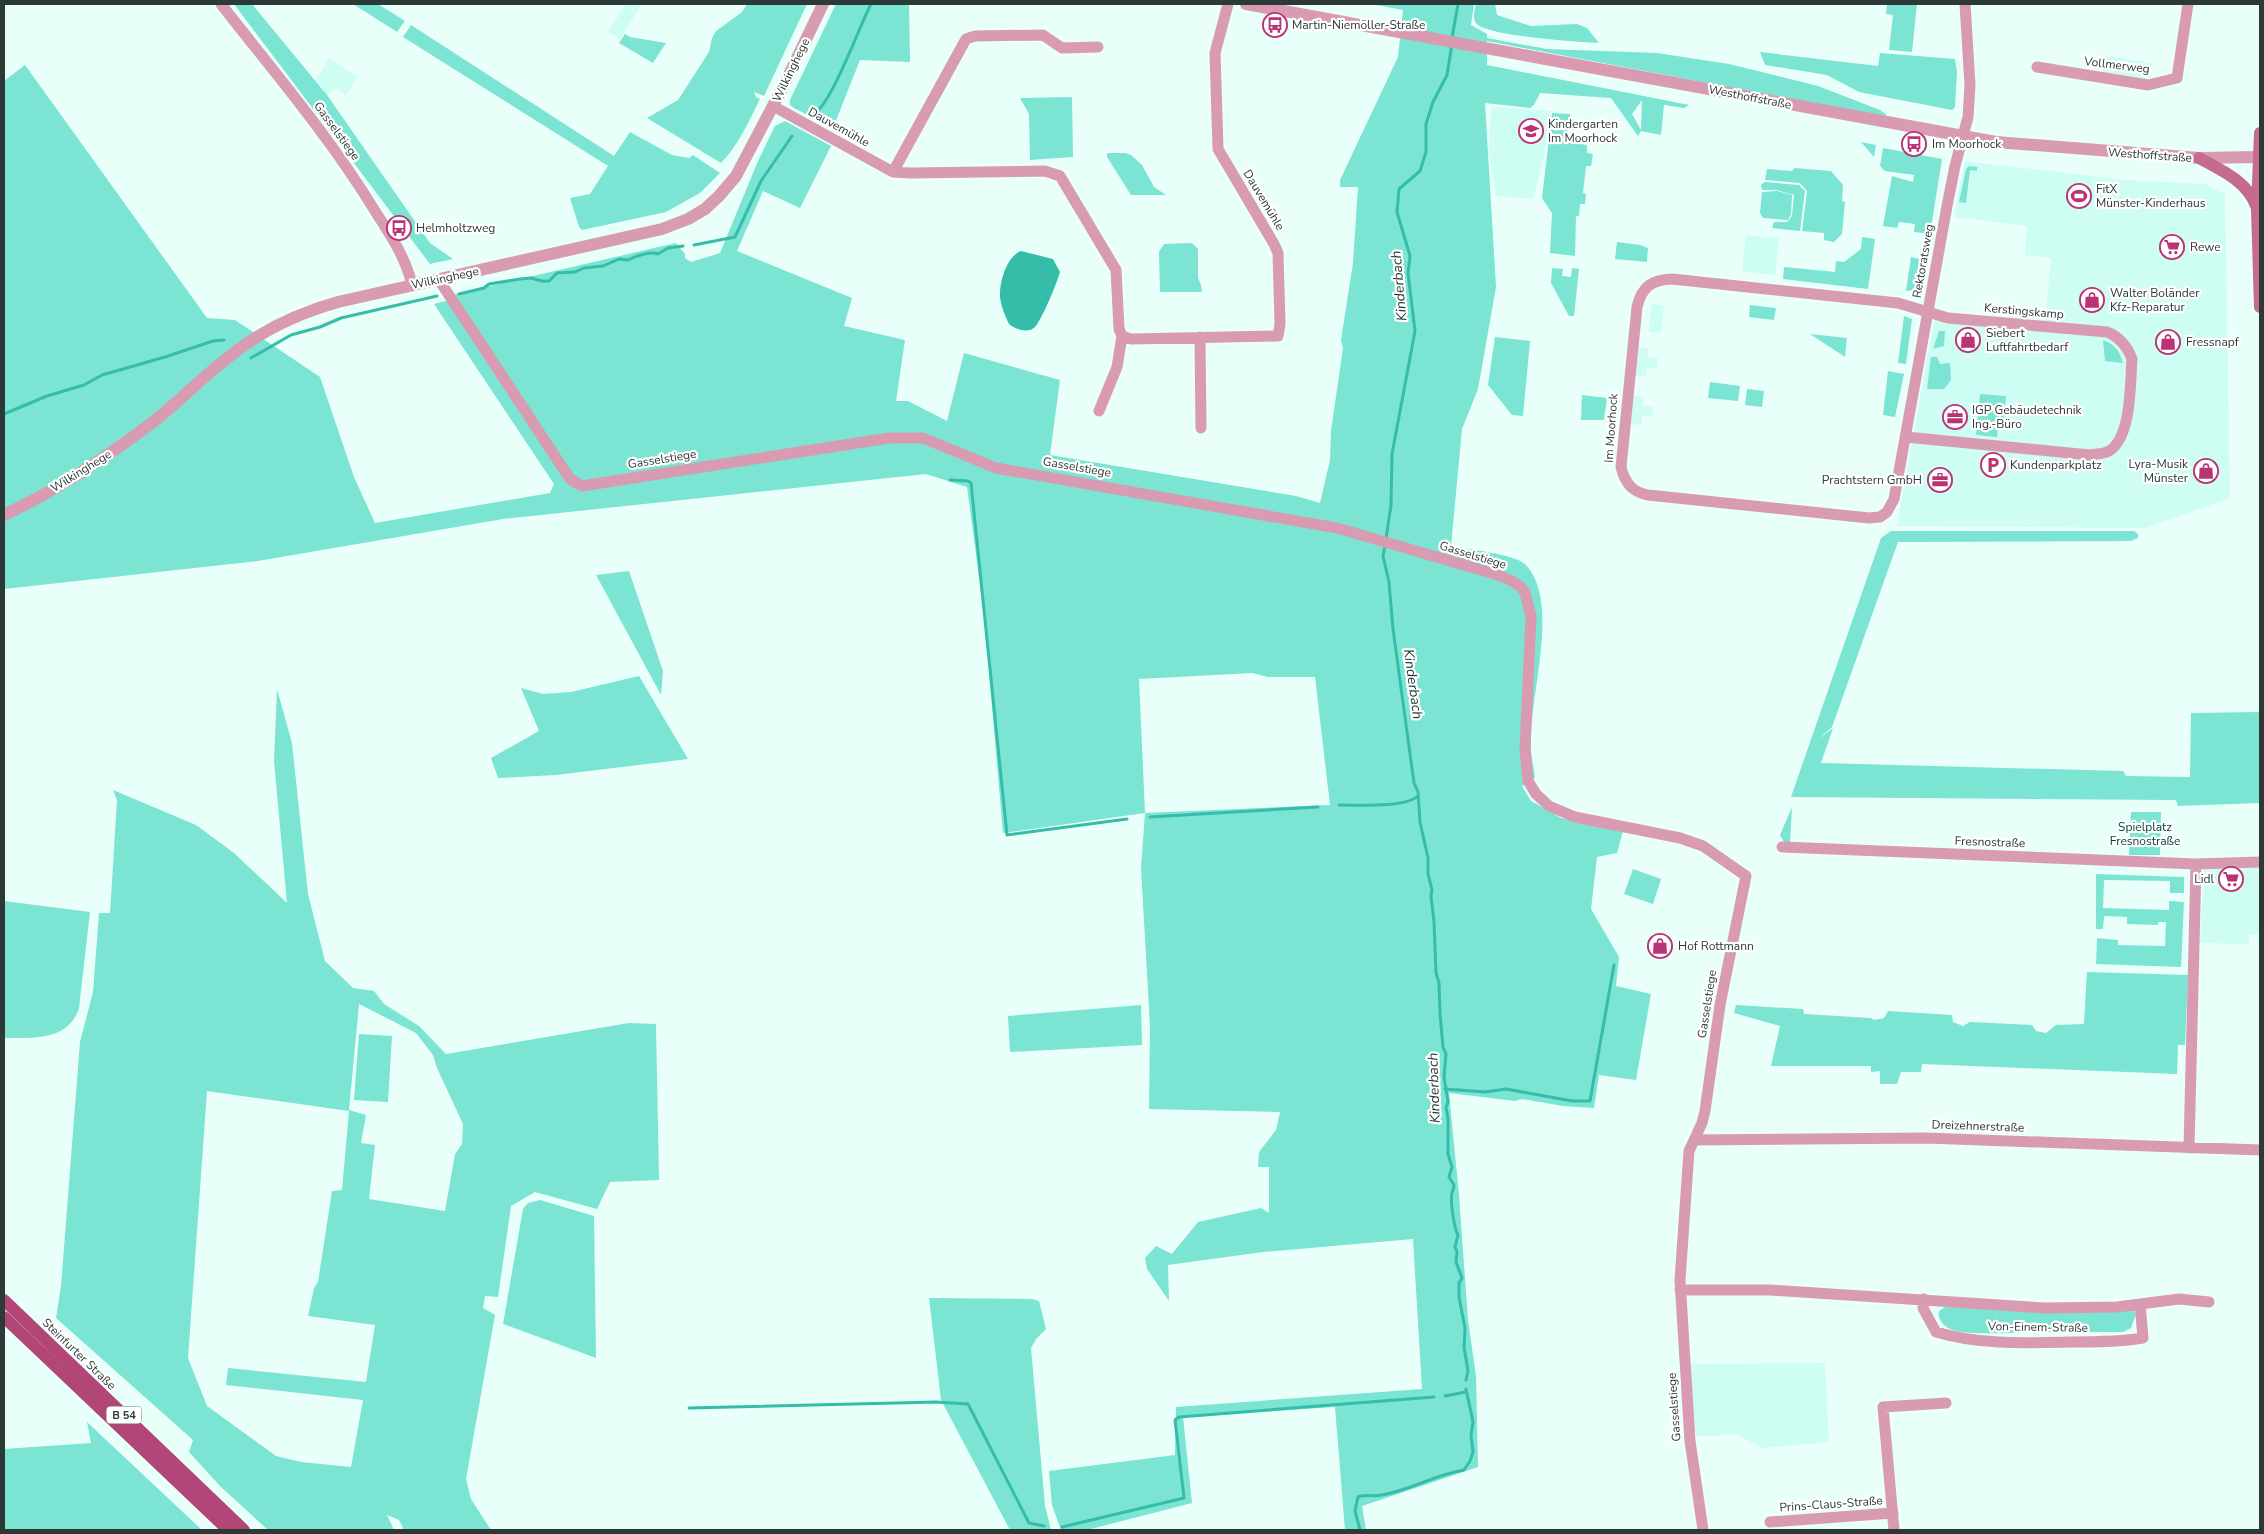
<svg xmlns="http://www.w3.org/2000/svg" width="2264" height="1534" viewBox="0 0 2264 1534" font-family="'Nunito Sans',sans-serif">
<rect width="100%" height="100%" fill="#e9fffa"/>
<path fill="#cefdf3" d="M626 4H642L620 39 608 32Z
M2106 56 2152 63 2150 77 2145 79 2103 72Z
M329 58 358 77 346 95 336 88 327 95 316 80Z
M1491 107 1550 111 1544 156 1533 199 1496 196 1489 152Z
M1965 161 2126 180 2204 184 2225 194 2230 498 2146 528 1897 526 1934 320 2044 330 2051 258 2025 255 2027 226 1954 217Z
M1746 235 1779 238 1775 275 1742 271Z
M1651 304 1664 305 1661 333 1649 332Z
M1638 347 1649 348 1648 357 1658 358 1657 368 1647 367 1646 376 1636 375Z
M1634 396 1644 397 1643 406 1653 407 1652 417 1642 416 1641 425 1631 424Z
M2204 866H2260V934L2249 935V944L2200 943Z
M1825 1363 1829 1442 1763 1448 1738 1435 1696 1436 1688 1364Z"/>
<path fill="#7be4d2" fill-rule="evenodd" d="M234 4H252L327 95 430 243 453 259 430 264Z
M353 4H378L405 21 397 32Z
M747 4H807L764 96 754 92 756 97 760 99C749 121 738 146 721 163L647 118 678 100 709 52 712 38 716 31 742 12Z
M836 4H909L910 62 860 60 833 128 794 108 790 105V100Z
M1371 4H1474L1471 25 1487 34V38L1547 49 1657 53 1729 64 1818 86 1880 110 1887 115 1882 116 1487 41V65L1689 105 1684 108 1658 104 1664 105 1661 135 1641 131 1638 136 1611 98 1540 93 1534 105 1530 108 1485 103 1496 287 1478 389 1462 429 1451 546C1466 549 1514 554 1525 564 1562 602 1528 698 1531 747 1531 757 1534 768 1535 778L1522 786 1531 801 1561 818 1623 831 1617 853 1597 857 1591 909 1619 957 1616 986 1651 994 1636 1080 1599 1075 1594 1108 1563 1106 1522 1099 1515 1101 1449 1093 1459 1195 1468 1320 1476 1376 1478 1467 1362 1506 1366 1530H1345L1335 1407 1183 1417 1192 1503 1087 1530H1061L1052 1505 1049 1471 1175 1455 1176 1407 1422 1389 1413 1239 1263 1252 1168 1265 1169 1301 1147 1269 1145 1258 1156 1246 1172 1254 1198 1222 1261 1208 1269 1213V1167H1258L1259 1152 1276 1130 1280 1112 1149 1109 1150 1026 1141 868 1145 813 1003 833 984 614 967 487 926 474 503 519 258 561 4 589V81L25 65 207 318 235 320 320 377 354 477 375 523 550 493 554 484 434 304 457 298 455 294 676 243 685 254V258L691 262 720 253 758 161 775 126 785 121 831 146 800 208 763 191 737 251 852 298 844 326 905 340 896 401H908L947 421 964 353 1060 380 1050 455 1296 496 1320 503 1330 460 1331 431 1343 348 1341 340 1353 263 1358 187H1340V180L1398 57 1403 10ZM1642 100 1641 130 1632 114ZM1252 673 1268 677H1315L1330 805 1145 813 1139 679Z
M1476 4H1495L1497 15 1531 26 1577 24 1587 28 1599 43C1579 42 1485 36 1476 23 1472 18 1475 9 1476 4Z
M1887 4H1917L1912 52 1889 50 1893 15 1886 14Z
M411 25 614 156 630 132 672 155 689 158 693 155 720 173 700 193 666 212 582 230 579 227 570 198 590 194 608 166 403 37Z
M625 34 630 37 666 43 653 63 619 43Z
M1760 52 1878 66 1880 53 1955 59 1957 72 1955 107 1952 110 1859 92 1827 75 1765 65Z
M1072 97 1073 157 1030 160 1029 114 1020 98Z
M1552 113 1570 114 1567 142 1587 145V153L1593 154 1591 166H1586L1583 193 1586 194 1585 204H1580L1579 216H1576L1575 256 1550 253 1552 213 1542 198Z
M1861 142 1876 145 1874 157Z
M1883 148 1942 159 1930 234 1914 232 1915 224 1899 222 1897 228 1883 226 1892 176 1913 182 1914 175 1885 171 1880 166Z
M1107 153H1125L1131 155 1142 165 1154 187 1166 195H1131L1107 157Z
M1969 166 1977 167V171L1970 170 1966 203 1959 202 1966 169Z
M1794 168 1831 171 1843 185 1842 201 1845 202 1842 234 1834 242 1824 240V233L1802 231 1807 191 1800 183 1765 180 1767 169 1792 171Z
M1765 182 1799 185 1805 191 1800 231 1772 228 1774 222H1787L1792 216 1794 195 1776 190H1762L1761 185Z
M1777 191 1792 195 1791 214 1788 220 1763 218 1760 213 1762 192Z
M1862 237 1875 239 1868 289 1783 279 1784 267 1835 272 1836 261 1844 262 1861 249Z
M1617 242 1640 245 1648 248 1647 262 1615 259Z
M1192 243 1198 249V278L1201 285 1202 292H1160L1159 252 1164 244Z
M1911 257 1923 260 1920 284 1916 290 1906 291Z
M1552 268 1563 269 1562 276 1571 277 1572 268 1579 269 1574 316H1569L1551 283Z
M1750 305 1776 308 1774 320 1749 317Z
M1904 316 1912 319 1906 364 1898 363Z
M1939 331H1945L1944 346 1933 349Z
M1810 334 1847 338 1845 357Z
M1495 337 1530 341 1523 416 1512 415 1488 385Z
M2103 340C2114 344 2120 351 2123 363L2105 361Z
M1931 357H1937L1940 364 1950 363 1951 380 1944 389H1927Z
M1888 371 1904 374 1895 417 1883 415Z
M1710 382 1740 386 1738 401 1708 398Z
M1747 389 1764 391 1762 407 1745 405Z
M1980 394 2006 396 2004 418H1999L1997 437 1976 435Z
M1582 395 1607 398 1604 420H1581Z
M1891 531H2134L2138 534V538L2131 541 1898 542 1832 727 1818 740 1833 728 1821 763 2123 771 2126 776 2190 777 2191 713 2260 712V803L2178 806 2176 800 1791 797 1881 538Z
M629 571 663 671 661 695 596 575Z
M639 676 688 759 556 775 498 778 491 758 539 731 521 688 543 694 571 692Z
M277 689 292 743 308 894 325 961 353 988 374 991 384 1004 419 1026 446 1054 629 1023 656 1024 659 1180 610 1182 597 1209 535 1192 511 1206 498 1297 485 1296 483 1308 495 1315 466 1479 471 1499 491 1530H404L399 1520 387 1515 394 1530H268L220 1486 189 1452 193 1440 56 1318 61 1286 80 1042 93 992 99 913H110L117 800 113 790 196 825 234 853 287 903 274 761ZM359 1004 416 1033 433 1055 437 1068 463 1124 462 1144 455 1154 445 1211 369 1199 375 1145 361 1143 366 1115 349 1110ZM207 1091 349 1111 342 1190 332 1191 318 1282 314 1288 308 1316 375 1325 366 1382 228 1368 226 1385 363 1400 351 1467 301 1462 276 1456 207 1406 188 1358Z
M1792 807 1790 843 1784 842 1780 835Z
M2131 812H2161L2160 855H2129Z
M1633 869 1661 879 1653 904 1624 894Z
M2096 874 2184 877V893H2170V881L2104 880 2103 908 2169 910V901L2184 902 2181 967 2096 964 2097 938 2118 940V945L2165 946 2166 922H2158V925L2127 924V917L2104 916 2103 929H2096Z
M4 901 90 912 79 1008C69 1041 32 1038 4 1038Z
M2087 972 2188 975 2185 1045H2178L2177 1074 1922 1064 1921 1072H1901L1897 1084H1880V1071L1871 1072V1066H1771L1780 1026 1734 1013 1736 1005 1803 1009 1804 1014 1871 1018 1874 1020 1884 1018 1888 1011 1952 1015 1953 1022 1963 1026 1970 1022 2032 1025 2036 1031 2046 1033 2056 1025 2084 1024Z
M1141 1005 1142 1045 1010 1052 1008 1016Z
M359 1034 392 1036 388 1102 354 1100Z
M540 1200 594 1216 596 1358 503 1324 523 1209 528 1203Z
M929 1298 1032 1299 1039 1301 1046 1329 1036 1339 1031 1348 1045 1506 1051 1530H1010L941 1400Z
M1945 1307 2133 1310 2136 1314 2131 1328 2123 1332C2088 1332 2053 1331 2019 1333 2004 1333 1962 1335 1950 1329 1943 1326 1937 1318 1939 1311Z
M87 1422 202 1530H4V1449L91 1443Z"/>
<path fill="#36bdaa" d="M1021 251 1053 259 1060 272C1057 283 1042 319 1035 327 1028 334 1015 329 1009 324 1005 316 1001 306 1000 297 999 282 1007 256 1021 251Z"/>
<g fill="none" stroke-linecap="round" stroke-linejoin="round">
<path stroke="#36bdaa" stroke-width="3" d="M1452 38 1458 4
M814 114C832 103 859 27 871 4
M694 245 735 237 761 181 792 136
M459 294 484 288 489 284 520 279 531 278 542 281H549L557 273 575 272 584 268 603 266 619 259 628 260C636 256 650 251 658 254L668 248 683 246
M251 358 291 335 320 327 341 318 437 296
M4 414 47 396 84 385 102 375 165 357 213 341 224 340
M950 480 968 481 971 483 1007 835 1127 819
M1386 539 1391 505 1392 454 1415 331 1408 273 1410 256 1397 212 1399 189 1420 171 1426 152V124L1433 102 1447 75 1452 44
M1385 545 1383 556 1389 582 1393 629 1414 783 1418 792 1420 822 1428 858V874L1432 890 1431 896 1434 922 1436 973 1439 983 1440 1014 1443 1047 1446 1054 1444 1077 1448 1102 1446 1107 1448 1119V1154L1452 1167 1449 1177 1454 1185C1454 1188 1453 1190 1452 1193 1450 1201 1454 1228 1458 1235L1455 1247 1457 1252 1456 1262 1462 1278 1459 1283V1297L1465 1328 1464 1347 1468 1371 1466 1380
M1339 805C1357 805 1405 808 1418 796
M1150 817 1318 807
M1445 1089 1485 1092 1506 1089 1572 1101H1590L1614 965
M1445 1396 1466 1392
M689 1408 936 1402 968 1404 1029 1523 1044 1526
M1062 1527 1184 1498 1175 1420 1179 1417 1434 1397
M1360 1530 1355 1511 1358 1497C1366 1494 1374 1497 1382 1495 1411 1490 1434 1475 1464 1470L1470 1461 1473 1452 1471 1435 1473 1422 1466 1389"/>
<path stroke="#d99bb2" stroke-width="11" d="M221 4C274 72 330 137 375 211 390 234 406 258 412 285
M2037 67 2148 85 2177 78 2188 4
M773 106 893 172 910 173 1045 171 1060 176 1116 270 1119 329 1122 336 1131 339 1278 336 1280 324 1278 253 1274 244 1218 149 1215 53 1228 4
M893 172 966 39 975 36 1043 35 1062 48 1098 47
M439 280 570 479 582 486 889 438H923L996 468 1337 528 1495 574 1512 581 1521 587 1525 593 1531 616 1525 749 1528 781 1536 794 1549 806 1575 817 1680 838 1703 846 1746 876 1720 1005 1705 1111 1702 1123 1689 1151 1680 1280 1690 1441 1703 1530
M1200 337 1201 428
M1099 411 1117 367 1122 336
M1906 437 2090 455C2095 454 2104 454 2109 451 2132 437 2130 383 2132 359 2127 346 2120 337 2107 332L1948 318 1898 303 1672 279C1652 280 1642 286 1637 307L1621 467C1625 483 1632 492 1648 495L1869 518 1880 517 1887 512 1894 499 1947 206 1955 166 1968 117 1970 85 1965 4
M1782 847 2196 864 2260 862
M1694 1140 1926 1138 2260 1150
M2189 1148 2196 864
M1680 1290H1770L2045 1308 2117 1307 2179 1299 2209 1302
M1924 1299 1923 1308 1936 1332C1979 1345 2026 1343 2070 1342 2095 1342 2119 1342 2143 1338L2140 1304
M1770 1522 1893 1513
M1894 1530 1883 1407 1946 1403"/>
<path stroke="#d99bb2" stroke-width="12" d="M1246 4 1996 142 2199 158 2258 157
M4 515C55 491 104 459 149 425 177 404 202 377 230 356 262 330 299 313 338 302L662 229 688 219 705 209 719 196 736 176 784 85 823 4"/>
<path stroke="#c46b8f" stroke-width="12" d="M2260 133 2257 209 2260 307
M2199 158C2221 170 2247 181 2256 206"/>
<path stroke="#b24677" stroke-width="12" d="M4 1300 244 1530
M4 1317 228 1530"/>
</g>
<defs>
<symbol id="bus-ring" viewBox="-11 -11 22 22"><circle r="9.5" fill="#fff" stroke="#ba3375" stroke-width="1.5"/><path d="M-5-6H5V4H4V6H2V4H-2V6H-4V4H-5ZM-3.5-4V0h7V-4ZM-3.5 1.2v1.5H-2V1.2ZM2 1.2v1.5H3.5V1.2Z" fill="#ba3375"/></symbol>
<symbol id="school-ring" viewBox="-11 -11 22 22"><circle r="9.5" fill="#fff" stroke="#ba3375" stroke-width="1.5"/><path d="M0-5L7-2L0 1L-7-2ZM-4 1L0 2.5L4 1V4Q0 6-4 4Z" fill="#ba3375"/></symbol>
<symbol id="stadium-ring" viewBox="-11 -11 22 22"><circle r="9.5" fill="#fff" stroke="#ba3375" stroke-width="1.5"/><path d="M0-5a6.5 5 0 1 0 0 10a6.5 5 0 1 0 0-10ZM-3.5-1.8h7v3.6h-7Z" fill="#ba3375"/></symbol>
<symbol id="supermarket-ring" viewBox="-11 -11 22 22"><circle r="9.5" fill="#fff" stroke="#ba3375" stroke-width="1.5"/><path d="M-6-5.5h2.5l.6 2H6L4.5 2H-2.5L-4.4-4H-6ZM-1.5 3.2a1.3 1.3 0 1 0 .1 0ZM3 3.2a1.3 1.3 0 1 0 .1 0Z" fill="#ba3375"/></symbol>
<symbol id="shop-ring" viewBox="-11 -11 22 22"><circle r="9.5" fill="#fff" stroke="#ba3375" stroke-width="1.5"/><path d="M-5-2.5h2.3a2.7 3.5 0 0 1 5.4 0H5L5.5 6h-11ZM-1.5-2.5h3a1.5 2.3 0 0 0-3 0Z" fill="#ba3375"/></symbol>
<symbol id="office-ring" viewBox="-11 -11 22 22"><circle r="9.5" fill="#fff" stroke="#ba3375" stroke-width="1.5"/><path d="M-6-3h4V-5.5h4V-3h4V5H-6ZM-1-4.5V-3h2v-1.5ZM-6 0V1H6V0Z" fill="#ba3375"/></symbol>
<symbol id="parking-ring" viewBox="-11 -11 22 22"><circle r="9.5" fill="#fff" stroke="#ba3375" stroke-width="1.5"/><path d="M-3.5-5.5H1a3.5 3.5 0 0 1 0 7H-1V5.5H-3.5ZM-1-3.4V-.6H.8a1.4 1.4 0 0 0 0-2.8Z" fill="#ba3375"/></symbol>
</defs>
<g fill-rule="evenodd">
<use href="#bus-ring" x="1261" y="11" width="28" height="28"/>
<use href="#school-ring" x="1517" y="117" width="28" height="28"/>
<use href="#bus-ring" x="1900" y="130" width="28" height="28"/>
<use href="#stadium-ring" x="2065" y="182" width="28" height="28"/>
<use href="#bus-ring" x="385" y="214" width="28" height="28"/>
<use href="#supermarket-ring" x="2158" y="233" width="28" height="28"/>
<use href="#shop-ring" x="2078" y="286" width="28" height="28"/>
<use href="#shop-ring" x="1954" y="326" width="28" height="28"/>
<use href="#shop-ring" x="2154" y="328" width="28" height="28"/>
<use href="#office-ring" x="1941" y="403" width="28" height="28"/>
<use href="#parking-ring" x="1979" y="451" width="28" height="28"/>
<use href="#shop-ring" x="2192" y="457" width="28" height="28"/>
<use href="#office-ring" x="1926" y="466" width="28" height="28"/>
<use href="#supermarket-ring" x="2217" y="865" width="28" height="28"/>
<use href="#shop-ring" x="1646" y="932" width="28" height="28"/>
</g>
<g text-anchor="middle" dominant-baseline="central" stroke-width="4.5" stroke-linejoin="round" paint-order="stroke">
<rect fill="#fff" stroke="#6b7573" stroke-width="1" x="106.5" y="1406.5" width="35" height="17" rx="4"/>
<g font-size="11" font-weight="bold" fill="#2c3a37">
<text x="124" y="1415">B 54</text>
</g>
<g font-size="12" fill="#2c3a37" stroke="#fff" text-anchor="start">
<text x="1292" y="25">Martin-Niemöller-Straße</text>
<text x="1548" y="124">Kindergarten<tspan x="1548" dy="14">Im Moorhock</tspan></text>
<text x="1932" y="144">Im Moorhock</text>
<text x="2096" y="189">FitX<tspan x="2096" dy="14">Münster-Kinderhaus</tspan></text>
<text x="416" y="228">Helmholtzweg</text>
<text x="2190" y="247">Rewe</text>
<text x="2110" y="293">Walter Boländer<tspan x="2110" dy="14">Kfz-Reparatur</tspan></text>
<text x="1986" y="333">Siebert<tspan x="1986" dy="14">Luftfahrtbedarf</tspan></text>
<text x="2186" y="342">Fressnapf</text>
<text x="1972" y="410">IGP Gebäudetechnik<tspan x="1972" dy="14">Ing.-Büro</tspan></text>
<text x="2188" y="464" text-anchor="end">Lyra-Musik<tspan x="2188" dy="14">Münster</tspan></text>
<text x="2010" y="465">Kundenparkplatz</text>
<text x="1922" y="480" text-anchor="end">Prachtstern GmbH</text>
<text x="2214" y="879" text-anchor="end">Lidl</text>
<text x="1678" y="946">Hof Rottmann</text>
</g>
<g font-size="12" fill="#2c3a37" stroke="#fff">
<text transform="translate(2117 65) rotate(7)">Vollmerweg</text>
<text transform="translate(791 70) rotate(-64)">Wilkinghege</text>
<text transform="translate(1750 97) rotate(11)">Westhoffstraße</text>
<text transform="translate(839 127) rotate(29)">Dauvemühle</text>
<text transform="translate(337 131) rotate(54)">Gasselstiege</text>
<text transform="translate(2150 155) rotate(4)">Westhoffstraße</text>
<text transform="translate(1264 200) rotate(59)">Dauvemühle</text>
<text transform="translate(1923 261) rotate(-80)">Rektoratsweg</text>
<text transform="translate(445 278) rotate(-12)">Wilkinghege</text>
<text transform="translate(2024 311) rotate(5)">Kerstingskamp</text>
<text transform="translate(1611 428) rotate(-86)">Im Moorhock</text>
<text transform="translate(662 459) rotate(-9)">Gasselstiege</text>
<text transform="translate(1077 467) rotate(10)">Gasselstiege</text>
<text transform="translate(81 471) rotate(-32)">Wilkinghege</text>
<text transform="translate(1473 555) rotate(17)">Gasselstiege</text>
<text transform="translate(1990 842) rotate(2)">Fresnostraße</text>
<text transform="translate(1707 1004) rotate(-81)">Gasselstiege</text>
<text transform="translate(1978 1126) rotate(2)">Dreizehnerstraße</text>
<text transform="translate(2038 1327) rotate(1)">Von-Einem-Straße</text>
<text transform="translate(79 1354) rotate(44)">Steinfurter Straße</text>
<text transform="translate(1674 1407) rotate(-94)">Gasselstiege</text>
<text transform="translate(1831 1504) rotate(-4)">Prins-Claus-Straße</text>
</g>
<g font-size="12" fill="#003e36" stroke="#fff">
<text x="2145" y="827">Spielplatz<tspan x="2145" dy="14">Fresnostraße</tspan></text>
</g>
<g font-size="14" font-style="italic" fill="#1c322e" stroke="#fff">
<text transform="translate(1399 286) rotate(-95)">Kinderbach</text>
<text transform="translate(1413 684) rotate(82)">Kinderbach</text>
<text transform="translate(1434 1088) rotate(-92)">Kinderbach</text>
</g>
</g>
<rect width="2264" height="1534" fill="none" stroke="#2c3a37" stroke-width="10"/>
</svg>
